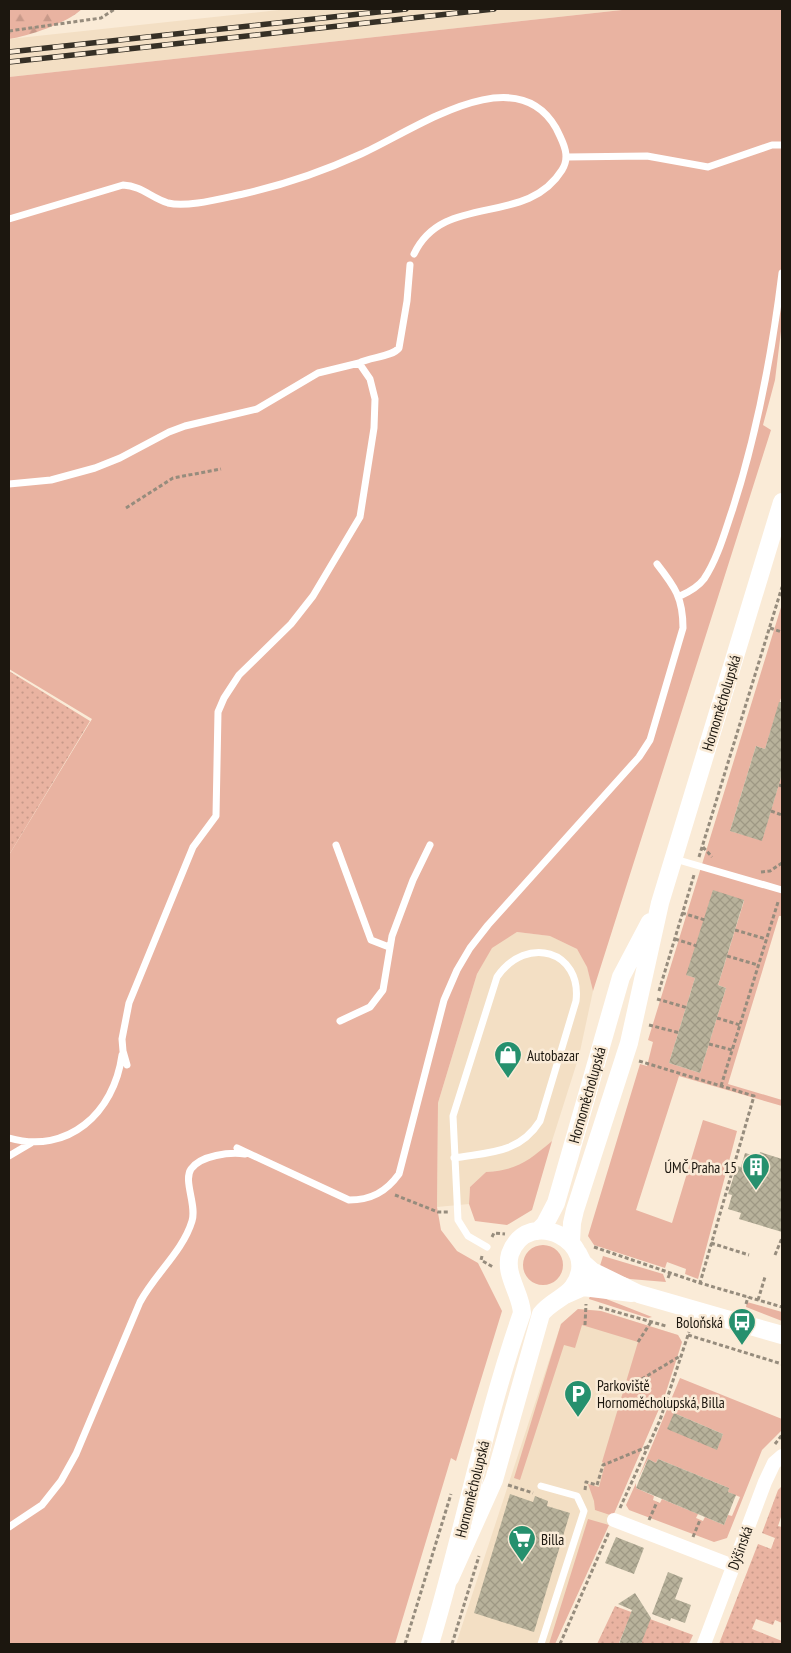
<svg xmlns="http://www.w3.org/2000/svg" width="791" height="1653" viewBox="0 0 791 1653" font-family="'PT Sans Narrow',sans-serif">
<defs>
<pattern id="forest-firs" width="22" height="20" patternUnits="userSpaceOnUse" patternTransform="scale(1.25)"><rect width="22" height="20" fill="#e9b3a1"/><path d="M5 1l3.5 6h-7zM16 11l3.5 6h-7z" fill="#c79989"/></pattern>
<pattern id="garden-dots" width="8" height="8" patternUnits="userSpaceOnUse" patternTransform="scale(1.25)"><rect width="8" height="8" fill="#e9b3a1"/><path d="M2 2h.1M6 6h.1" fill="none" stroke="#c79989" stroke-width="1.8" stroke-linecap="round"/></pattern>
<pattern id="building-cross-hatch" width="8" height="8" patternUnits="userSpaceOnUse" patternTransform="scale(1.25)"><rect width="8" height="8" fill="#b8b29b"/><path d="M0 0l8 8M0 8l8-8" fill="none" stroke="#9e9884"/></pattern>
</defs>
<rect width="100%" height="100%" fill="#faebd7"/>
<path fill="#f3dfc4" d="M288 9H631L9 77V39Z
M517 932 551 936 577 949 587 966 593 991 579 1056 552 1141 525 1164 502 1171 486 1172 470 1187 469 1204 437 1207 438 1103 477 974 492 947Z
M578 1309 601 1311 678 1335 682 1342 665 1395 555 1644H456L561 1324Z"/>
<path fill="#e9b3a1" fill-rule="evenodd" d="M631 9H782V323L775 380 763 425 771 430 593 991 587 967 577 949 550 936 517 932 492 948 477 974 438 1103 437 1207 441 1230 457 1251 478 1263 502 1311 456 1461 451 1458 395 1644H9V855L92 719 9 669V77Z
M782 604V695L765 749 756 746 730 831 762 840 782 774V916H779L728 1084 782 1100V1106L679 1076 636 1210 672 1223 703 1120 737 1131 698 1279 685 1274 686 1269 667 1262 665 1268 594 1245 588 1236 640 1064 647 1066 653 1042 648 1040ZM713 891 744 901 718 985 726 988 700 1073 669 1063 695 978 687 975Z
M552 1141 532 1210 507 1225 475 1221 469 1204 470 1187 486 1172C518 1170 528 1161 552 1141Z
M523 1265a20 20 0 1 1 40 0a20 20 0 1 1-40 0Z
M603 1256 663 1274 666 1282 630 1279 599 1269Z
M591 1293 652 1317 648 1318 589 1299Z
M747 1302 782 1312V1321L746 1307Z
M578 1309 601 1311 678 1335 682 1342 665 1395 613 1516 595 1510 594 1501 588 1484 599 1487 605 1464 602 1462 638 1342 582 1325 575 1348 564 1345 520 1480 514 1478 561 1324Z
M680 1378 782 1419V1430L762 1450 727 1538 714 1542 629 1510 626 1505 636 1483V1488L654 1496 653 1500 660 1503 662 1499 698 1514 696 1518 703 1521 705 1517 724 1525 728 1515 732 1516 740 1497 728 1492 729 1488 658 1459 656 1463 648 1459 638 1479ZM674 1413 723 1434 717 1449Z
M588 1519 609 1525 555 1644H549Z"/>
<path fill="url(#forest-firs)" d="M9 9H82C67 23 29 36 9 39Z"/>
<path fill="url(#garden-dots)" d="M9 671 90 721 9 855Z
M782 1486V1514L778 1526 782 1527V1623L775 1620 773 1625 756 1619 752 1629 782 1641V1644H719L758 1544 771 1549 775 1538 762 1533 778 1490Z
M615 1606 693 1635 689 1644H641L645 1632 629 1619 619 1643 621 1644H597Z"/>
<path fill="url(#building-cross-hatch)" d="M779 702H782V774L762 841 730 831 756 746 765 749Z
M713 890 744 900 718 985 726 988 700 1073 669 1063 695 978 686 975Z
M760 1152 782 1159V1232L739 1219 741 1213 728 1209 732 1195 728 1194 737 1166 741 1167 745 1153 759 1157Z
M674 1413 723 1434 717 1450 667 1429Z
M648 1459 656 1463 658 1459 729 1488 728 1492 736 1495 724 1525 636 1488Z
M510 1494 533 1502 535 1496 548 1501 547 1506 570 1513 534 1632 474 1613Z
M616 1537 644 1548 634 1574 605 1563Z
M668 1572 683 1578 675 1599 691 1605 685 1623 671 1618 670 1621 652 1614Z
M635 1593 651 1618 641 1644H619L632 1610 618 1604Z"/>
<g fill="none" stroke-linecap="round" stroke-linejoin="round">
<path stroke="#968c7d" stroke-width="3" stroke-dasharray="4 2.5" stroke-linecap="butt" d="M9 31 101 18 115 9
M126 508 173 478 221 469
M770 628 782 632
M779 785 782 786
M771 811 782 815
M703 847 712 857
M699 857 782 587
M761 872 770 871 782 863
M682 913 705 920
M735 930 766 939
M675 939 697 946
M727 956 758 965
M659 991 694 875
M657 999 688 1008
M717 1018 740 1025
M649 1025 680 1033
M709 1044 732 1050
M639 1061 754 1096 700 1283
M721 1086 778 902 776 901
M395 1195 438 1212H448
M492 1237 494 1233 505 1234
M711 1243 749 1255
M594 1247 700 1283 782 1307
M775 1255 782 1238
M482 1256 481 1260 493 1267
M668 1278 670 1273
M758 1300 765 1277
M746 1304 748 1297
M599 1307 666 1326
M585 1325 586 1304
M688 1335 782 1364
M638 1342 651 1322
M625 1389 682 1355
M775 1444 782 1435
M508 1485 533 1493
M585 1490 586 1482 597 1485 603 1465 647 1447
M620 1508 660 1420 689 1332
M649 1520 657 1502
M693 1537 700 1520
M405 1644 451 1494
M452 1644 479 1556
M560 1644 609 1532"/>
<path stroke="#fff" stroke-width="7" d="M567 157 647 156 708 167 772 145H782
M9 219 123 185C142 186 151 198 168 203 187 208 223 198 243 194 283 185 324 171 361 154 413 131 515 56 556 128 563 142 571 156 562 170 526 228 444 191 414 254
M359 363C370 357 392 357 399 348L407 301 410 265
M9 484 51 480 95 468 120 458 169 432 185 426 257 409 318 373 359 363 370 379 375 399 374 428 360 517 313 596 291 624 239 675 224 698 218 712 216 816 193 847 129 1003 122 1039 123 1051 127 1065
M680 596C689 592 698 587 704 579 718 558 725 531 733 508 758 430 772 354 782 273
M336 845 371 940 389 947
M675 859 782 890
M340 1021 370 1007 383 990 392 936 413 880 430 845
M9 1138C68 1155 114 1113 122 1055
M237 1148 349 1200C371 1200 386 1192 399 1174L444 1000 457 970 470 948 488 925 639 757 650 740 683 628C683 598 675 587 657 564
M9 1156 31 1143
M454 1158C489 1152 519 1154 540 1121L576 1001C582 951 527 934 497 977L453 1116 458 1220 468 1236 487 1247
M541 1486 577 1496 584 1511 541 1644
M9 1527 42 1505 61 1481 76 1454 140 1302C155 1274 183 1251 192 1221 197 1205 183 1181 191 1169 201 1155 230 1152 245 1154"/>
<path stroke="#fff" stroke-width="14" d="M614 1520 733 1566
M704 1644 765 1482 774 1463 782 1456"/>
<path stroke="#fff" stroke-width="18" d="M538 1231 545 1224 556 1203 621 977 650 922
M571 1242 572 1223 575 1210 629 1043 660 903 782 502
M578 1253 583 1263 592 1271 639 1294 782 1335
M565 1295 583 1287 632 1293
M430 1644C463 1535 484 1421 522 1313 521 1293 504 1275 510 1254 528 1204 604 1243 573 1287 565 1298 551 1301 541 1314L494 1480 450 1578"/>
<defs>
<path id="rail" d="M9 52 406 9
M9 62 494 9"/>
</defs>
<use href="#rail" stroke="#363026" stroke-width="5.5"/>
<use href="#rail" stroke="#faebd7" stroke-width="4" stroke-dasharray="11" stroke-linecap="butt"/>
</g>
<defs>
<symbol id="shop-pin" viewBox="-11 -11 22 30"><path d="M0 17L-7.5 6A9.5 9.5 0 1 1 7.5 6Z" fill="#26906e" stroke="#faebd7"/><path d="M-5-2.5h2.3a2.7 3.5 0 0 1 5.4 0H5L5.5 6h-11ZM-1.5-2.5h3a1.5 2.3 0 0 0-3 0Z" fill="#fff"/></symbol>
<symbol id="building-pin" viewBox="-11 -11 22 30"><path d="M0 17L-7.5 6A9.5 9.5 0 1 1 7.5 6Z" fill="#26906e" stroke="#faebd7"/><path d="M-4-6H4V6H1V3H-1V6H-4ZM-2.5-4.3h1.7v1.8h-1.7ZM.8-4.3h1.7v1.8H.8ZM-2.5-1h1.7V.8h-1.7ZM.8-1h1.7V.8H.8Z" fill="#fff"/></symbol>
<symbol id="bus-pin" viewBox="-11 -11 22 30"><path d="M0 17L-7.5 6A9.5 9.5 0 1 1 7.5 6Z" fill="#26906e" stroke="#faebd7"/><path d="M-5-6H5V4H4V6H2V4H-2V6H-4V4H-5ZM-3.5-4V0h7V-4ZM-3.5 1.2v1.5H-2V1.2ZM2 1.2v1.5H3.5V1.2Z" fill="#fff"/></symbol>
<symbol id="parking-pin" viewBox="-11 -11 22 30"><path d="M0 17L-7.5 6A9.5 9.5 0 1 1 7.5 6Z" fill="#26906e" stroke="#faebd7"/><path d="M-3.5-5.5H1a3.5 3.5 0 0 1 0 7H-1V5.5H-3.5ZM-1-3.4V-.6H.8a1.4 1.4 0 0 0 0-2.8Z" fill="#fff"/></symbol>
<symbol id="supermarket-pin" viewBox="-11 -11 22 30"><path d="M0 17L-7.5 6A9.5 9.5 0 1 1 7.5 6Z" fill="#26906e" stroke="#faebd7"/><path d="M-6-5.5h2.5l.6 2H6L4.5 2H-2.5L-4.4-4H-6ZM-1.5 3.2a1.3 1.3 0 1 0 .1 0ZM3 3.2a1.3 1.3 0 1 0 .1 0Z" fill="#fff"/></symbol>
</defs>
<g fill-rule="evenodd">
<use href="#shop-pin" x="492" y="1039" width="32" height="43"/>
<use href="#building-pin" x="740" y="1151" width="32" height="43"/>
<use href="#bus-pin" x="726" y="1306" width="32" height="43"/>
<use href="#parking-pin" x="562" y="1378" width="32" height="43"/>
<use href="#supermarket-pin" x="506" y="1523" width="32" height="43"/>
</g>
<g text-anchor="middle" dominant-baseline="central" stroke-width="5" stroke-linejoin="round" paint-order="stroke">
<g font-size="15" fill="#1c170f" stroke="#faebd7">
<text transform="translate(721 703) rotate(-73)">Hornoměcholupská</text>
<text transform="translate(587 1095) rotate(-74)">Hornoměcholupská</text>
<text transform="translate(472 1489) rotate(-76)">Hornoměcholupská</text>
<text transform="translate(740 1548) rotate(-70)">Dýšinská</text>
</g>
<g font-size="15" fill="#1c170f" stroke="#faebd7" text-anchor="start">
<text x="527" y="1055">Autobazar</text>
<text x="737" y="1167" text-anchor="end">ÚMČ Praha 15</text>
<text x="723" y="1322" text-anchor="end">Boloňská</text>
<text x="597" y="1385">Parkoviště<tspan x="597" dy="17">Hornoměcholupská, Billa</tspan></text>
<text x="541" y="1539">Billa</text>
</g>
</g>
<rect width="791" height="1653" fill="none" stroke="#1c170f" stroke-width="20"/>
</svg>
